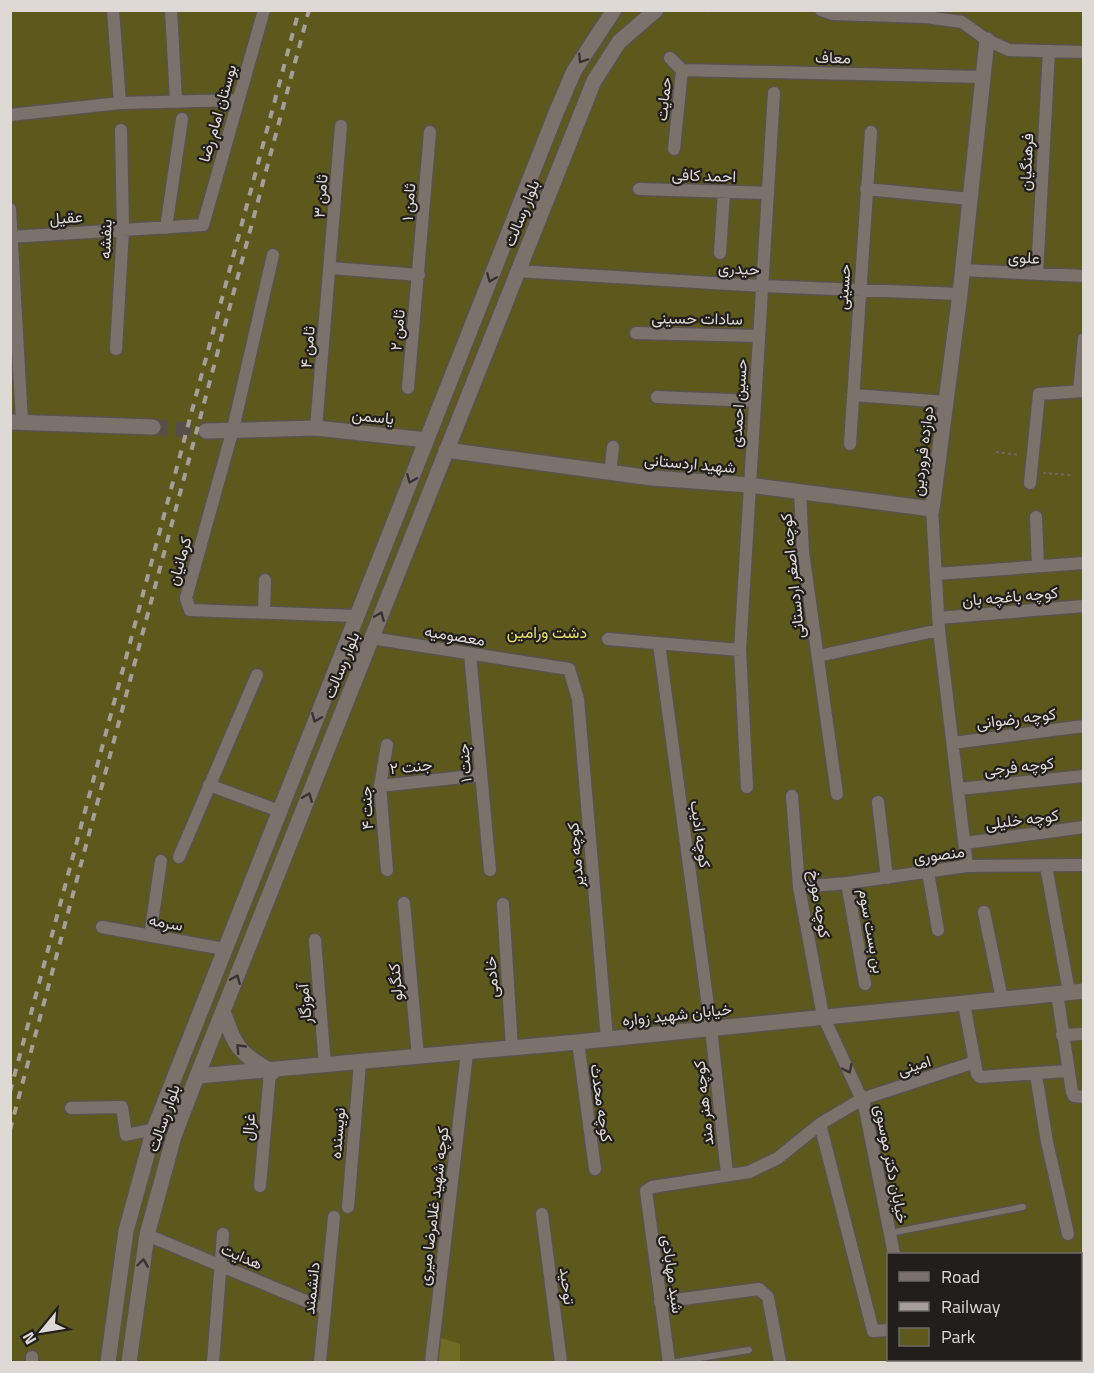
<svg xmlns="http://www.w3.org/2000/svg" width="1094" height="1373" viewBox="0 0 1094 1373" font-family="'Titillium Web',Vazirmatn,sans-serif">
<rect width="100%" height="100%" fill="#3e3631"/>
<path fill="#5d591c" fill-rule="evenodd" d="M10 11H1083V1362H11ZM888 1254H1080V1360H888Z"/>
<path fill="#706c25" d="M438 1337 460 1344V1362H435Z"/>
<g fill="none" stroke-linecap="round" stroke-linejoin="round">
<path stroke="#564e4a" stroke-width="15" stroke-dasharray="15 8" stroke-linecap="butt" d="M153 427 206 431"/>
<defs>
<path id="service" d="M890 1233 1023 1207
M676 1362 749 1350"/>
<path id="minor" d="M113 10 120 103
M171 10 176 101
M821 10 833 14 926 17 962 22 987 40 1009 50 1084 52
M670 58 682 70 674 149
M682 70 983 77
M10 115 120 103 238 100
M639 189 768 193
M866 189 970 199
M10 209 22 422
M166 228 182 119
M10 237 203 225 264 10
M720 253 724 192
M273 255 233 429 186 598 190 610 356 616
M331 268 419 275
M962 270 1084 276
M517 271 762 286 960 294
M1037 274 1049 51
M636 333 759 336
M116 349 123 230 121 130
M408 388 430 132
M1079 391 1084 339
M853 395 946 402
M657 397 754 401
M316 428 341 126
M850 444 871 132
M610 473 613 447
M1030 483 1039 394 1084 391
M800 492 803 552 837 794
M932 509 939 630 967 866
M1036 517 1038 566
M936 574 1084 563
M264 613 265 580
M938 618 1084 606
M371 638 569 669 578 699 607 1039
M608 639 740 650
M659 644 711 1028 727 1174
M470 654 490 870
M818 656 939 630
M953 743 1084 726
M387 745 380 786 387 870
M209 785 279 811
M380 786 481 775
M747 787 740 650 774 93
M959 789 1084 776
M792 796 799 887 823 1016 864 1104 894 1254
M878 802 887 878
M965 843 1084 827
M179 857 257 675
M1046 866 1069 992
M928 872 938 930
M847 883 865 984
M799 887 847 883 967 866 1084 865
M404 903 418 1057
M503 904 512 1048
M984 912 1002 999
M102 927 224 949
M150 936 161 861
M315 940 325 1066
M1057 993 1072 1092 1074 1096 1084 1097
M965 1009 977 1074 980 1077 1067 1071
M1062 1035 1084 1034
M578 1042 595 1169
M1036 1075 1047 1142 1068 1234
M71 1108 122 1107 126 1135 154 1129
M820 1124 873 1331 888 1330
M260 1186 270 1072
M348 1207 360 1063
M542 1214 561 1362
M147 1235 325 1309
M660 1302 759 1289 768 1297 780 1362
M912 1360 913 1362
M1067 1360V1362
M32 1362V1357
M213 1362 223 1234
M320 1362 334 1217
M431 1362 467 1053
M669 1362 646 1191 652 1187 749 1172 778 1158 820 1124 862 1099 975 1062"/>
<path id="tertiary" d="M10 422 153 427
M206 431 316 428 426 440
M446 450 652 478 749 485 932 509 960 294 987 40
M223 1011C235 1047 239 1054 273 1072
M197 1076 578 1042 1084 991"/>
<path id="secondary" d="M108 1362 126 1231 154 1129 556 113 574 71 614 10
M129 1362 147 1235 174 1136 197 1076 594 81 619 42 656 10"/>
</defs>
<use href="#service" stroke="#59524d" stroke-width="9"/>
<use href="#minor" stroke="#59524d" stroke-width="15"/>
<use href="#tertiary" stroke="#59524d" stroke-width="18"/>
<use href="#secondary" stroke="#59524d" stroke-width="18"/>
<path stroke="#6f6763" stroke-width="2" stroke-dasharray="3 3" stroke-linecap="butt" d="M707 12 709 10
M996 452 1020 455
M1043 473 1070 475"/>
<use href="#service" stroke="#7c726c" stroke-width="6"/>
<use href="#minor" stroke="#7c726c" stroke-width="12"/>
<use href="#tertiary" stroke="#7c726c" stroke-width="15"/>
<use href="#secondary" stroke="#7c726c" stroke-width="15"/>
<path stroke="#a59e9a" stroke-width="4" stroke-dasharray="8 8" stroke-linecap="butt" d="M10 1092 299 10
M10 1130 309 10"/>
</g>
<defs><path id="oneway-chevron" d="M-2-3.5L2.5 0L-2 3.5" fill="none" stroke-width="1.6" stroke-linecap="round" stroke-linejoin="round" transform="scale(1.5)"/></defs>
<g stroke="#383330">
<use href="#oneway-chevron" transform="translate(582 59) rotate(123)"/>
<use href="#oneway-chevron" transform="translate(491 278) rotate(112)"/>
<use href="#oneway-chevron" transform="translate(411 479) rotate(112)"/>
<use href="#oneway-chevron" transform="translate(380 616) rotate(-68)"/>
<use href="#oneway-chevron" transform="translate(316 718) rotate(112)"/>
<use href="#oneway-chevron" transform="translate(308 797) rotate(-68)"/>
<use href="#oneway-chevron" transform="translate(236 979) rotate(-68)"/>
<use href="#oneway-chevron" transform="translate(240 1048) rotate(-134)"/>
<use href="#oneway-chevron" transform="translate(848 1069) rotate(65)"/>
<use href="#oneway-chevron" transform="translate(143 1263) rotate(-82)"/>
</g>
<g text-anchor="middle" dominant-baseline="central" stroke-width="4.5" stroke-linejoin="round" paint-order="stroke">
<g font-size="16" fill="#dfd9d6" stroke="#221e1c">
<text transform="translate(833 57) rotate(1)">معاف</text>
<text transform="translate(663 99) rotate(-84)">حمایت</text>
<text transform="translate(217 113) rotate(-74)">بوستان امام رضا</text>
<text transform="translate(1026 162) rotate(-87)">فرهنگیان</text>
<text transform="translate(704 175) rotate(2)">احمد کافی</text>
<text transform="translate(320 196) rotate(-86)">ثامن ۳</text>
<text transform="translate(408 202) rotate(-86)">ثامن ۱</text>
<text transform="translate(521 213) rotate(-68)">بلوار رسالت</text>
<text transform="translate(66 217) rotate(-4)">عقیل</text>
<text transform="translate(105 239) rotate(-88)">بنفشه</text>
<text transform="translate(1024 257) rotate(3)">علوی</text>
<text transform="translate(739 268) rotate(3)">حیدری</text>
<text transform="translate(843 287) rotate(-86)">حسینی</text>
<text transform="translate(697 318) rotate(1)">سادات حسینی</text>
<text transform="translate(397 330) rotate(-85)">ثامن ۲</text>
<text transform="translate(307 347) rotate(-85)">ثامن ۴</text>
<text transform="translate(738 403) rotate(-86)">حسین احمدی</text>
<text transform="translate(373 416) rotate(6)">یاسمن</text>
<text transform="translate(922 451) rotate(-83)">دوازده فروردین</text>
<text transform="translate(690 463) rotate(5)">شهید اردستانی</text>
<text transform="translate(179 561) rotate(-74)">کرمانیان</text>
<text transform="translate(792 576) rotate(-96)">کوچه اصغر اردستانی</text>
<text transform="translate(1010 596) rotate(-5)">کوچه باغچه بان</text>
<text transform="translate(455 635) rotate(9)">معصومیه</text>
<text transform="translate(341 665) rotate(-68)">بلوار رسالت</text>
<text transform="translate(1016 718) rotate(-7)">کوچه رضوانی</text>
<text transform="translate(464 763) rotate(-95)">جنت ۱</text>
<text transform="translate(411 766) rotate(-6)">جنت ۲</text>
<text transform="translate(1019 766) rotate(-6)">کوچه فرجی</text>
<text transform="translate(366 808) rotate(-93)">جنت ۴</text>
<text transform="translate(1022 819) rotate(-7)">کوچه خلیلی</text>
<text transform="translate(701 834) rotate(82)">کوچه ادیب</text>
<text transform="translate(939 854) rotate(-7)">منصوری</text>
<text transform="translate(575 855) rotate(-95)">کوچه مدیر</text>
<text transform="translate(820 904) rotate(81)">کوچه مورخ</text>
<text transform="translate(166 922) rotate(10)">سرمه</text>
<text transform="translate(872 931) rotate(80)">بن بست سوم</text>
<text transform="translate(491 977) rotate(-94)">خادمی</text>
<text transform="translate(395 982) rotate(-95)">کنگرلو</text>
<text transform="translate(304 1004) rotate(-95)">آموزگار</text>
<text transform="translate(677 1014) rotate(-6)">خیابان شهید زواره</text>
<text transform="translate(914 1065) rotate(-18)">امینی</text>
<text transform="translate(602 1103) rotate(82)">کوچه محدث</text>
<text transform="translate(703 1103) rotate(-96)">کوچه هنر مند</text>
<text transform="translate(163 1118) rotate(-71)">بلوار رسالت</text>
<text transform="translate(248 1127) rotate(-85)">غزال</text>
<text transform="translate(337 1133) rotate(-85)">نویسنده</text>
<text transform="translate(892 1164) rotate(79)">خیابان دکتر موسوی</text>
<text transform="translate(433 1206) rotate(-83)">کوچه شهید غلامرضا میری</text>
<text transform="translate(242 1256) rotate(23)">هدایت</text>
<text transform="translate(673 1274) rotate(82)">شید مهابادی</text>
<text transform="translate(568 1286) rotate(83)">توحید</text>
<text transform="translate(311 1288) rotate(-84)">دانشمند</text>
</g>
<g font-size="16" fill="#eae267" stroke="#221e1c">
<text x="547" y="632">دشت ورامین</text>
</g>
</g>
<rect width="1094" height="1373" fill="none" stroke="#dfd9d6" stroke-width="24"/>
<rect x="887" y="1253" width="195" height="108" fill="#221e1c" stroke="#6e6966" stroke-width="1.5"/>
<rect x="899" y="1272" width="30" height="9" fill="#7c726c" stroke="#6e6966" stroke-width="1.5"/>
<text x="941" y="1283" font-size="18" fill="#dfd9d6">Road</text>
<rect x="899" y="1302" width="30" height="9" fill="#a59e9a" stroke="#6e6966" stroke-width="1.5"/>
<text x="941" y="1313" font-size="18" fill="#dfd9d6">Railway</text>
<rect x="899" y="1328" width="30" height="18" fill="#5d591c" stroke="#6e6966" stroke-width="1.5"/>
<text x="941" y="1343" font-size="18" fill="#dfd9d6">Park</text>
<g transform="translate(42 1331) rotate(240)" stroke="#221e1c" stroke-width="4.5" paint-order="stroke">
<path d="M0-4.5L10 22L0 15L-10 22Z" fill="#dfd9d6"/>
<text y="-9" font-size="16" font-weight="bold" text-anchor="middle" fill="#dfd9d6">N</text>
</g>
</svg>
